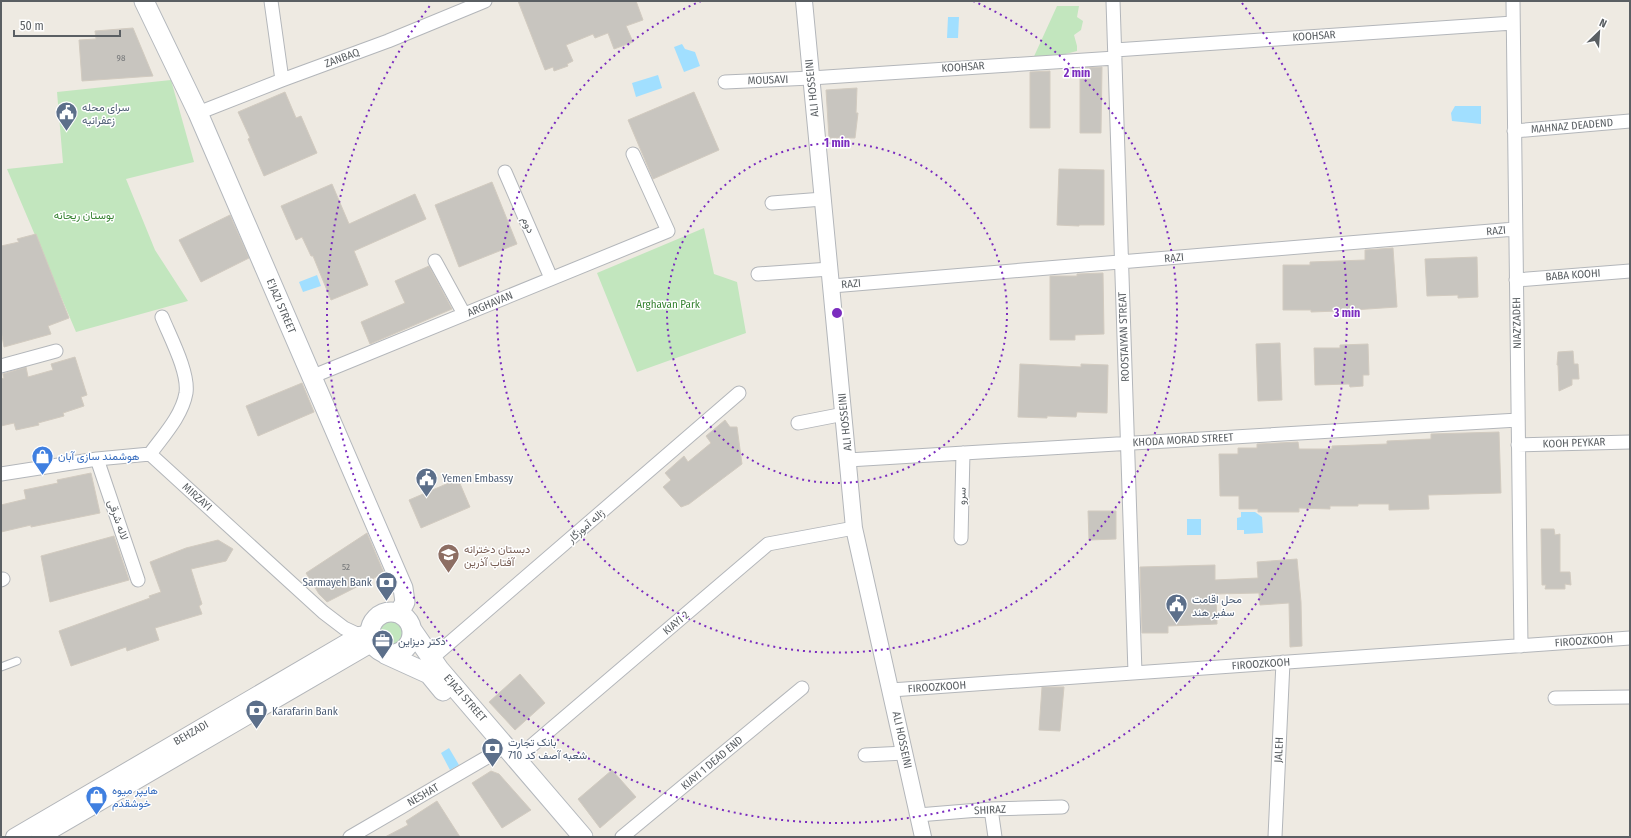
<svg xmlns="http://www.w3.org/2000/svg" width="1631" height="838" viewBox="0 0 1631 838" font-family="'Fira Sans Condensed',Vazirmatn,sans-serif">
<rect width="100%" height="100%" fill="#eeeae2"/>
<path fill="#c2e6be" d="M1057 6H1079L1077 17 1083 21 1081 30 1074 35 1077 46V51L1031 63Z
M171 80 194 162 126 179 155 250 188 301 76 332 7 169 63 163 57 92Z
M704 228 714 274 737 282 746 333 637 372 597 273Z
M375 633a17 17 0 1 1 34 0a17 17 0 1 1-34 0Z"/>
<path fill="#a1dfff" d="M948 17H959L958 38H947Z
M682 44 685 49 695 52 700 66 684 72 674 47Z
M658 75 662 88 636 97 632 83Z
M1455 106H1481V124L1452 121 1451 113Z
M317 275 321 286 303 292 299 282Z
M1241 512H1255L1262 517 1263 533 1244 534V530H1237V518L1241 517Z
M1187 519H1201V535H1187Z
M449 748 459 765 450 770 441 753Z"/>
<path fill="#c8c5bf" stroke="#d2cbc0" d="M518 1H636L643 20 626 26 633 42 614 49 608 33 595 38 593 34 566 45 573 61 567 64 568 66 554 71 553 67 545 70Z
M133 28 153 76 82 81 79 40 96 39 95 31Z
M1102 67 1101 133H1080V68Z
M1050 71V128H1030V72Z
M857 88 856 113H858L855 138H829L826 90Z
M285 92 296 118 301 116 317 153 264 176 248 139 250 138 238 112Z
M694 92 719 150 653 179 628 120Z
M1059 169 1104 170V225H1079V226L1057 225Z
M492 182 517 244 459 267 435 205Z
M332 184 349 224 415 194 426 219 354 251 368 285 331 300 313 256H311L302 237 296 240 281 206Z
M230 215 249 258 201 282 179 240Z
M36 234 69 318 48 326 51 334 4 347 1 330V246L19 242 17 239Z
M1393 248 1397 307 1338 311 1311 312V310H1283V265H1310V262L1365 260V250Z
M1477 257 1478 297 1458 298V295L1427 296 1425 259Z
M429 266 452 309 370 344 361 322 405 303 395 281Z
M1103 273 1104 334 1075 335V340H1050V276H1077V274Z
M1280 343 1282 400 1258 401 1256 344Z
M1368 344 1369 375H1363V386L1350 387 1349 384 1315 385 1314 348H1340V345Z
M1573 351 1574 364H1578L1579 379H1572V385L1559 391 1558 365H1557L1558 352Z
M75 357 87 395 81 397 84 406 63 413 64 416 38 423 39 425 16 430 14 423 1 426V379L4 378 3 374 26 367 28 377 53 370 51 364Z
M1020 364 1081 367V364L1108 365 1107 413 1077 412 1076 417 1047 416V418L1018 417Z
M302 383 314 412 258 436 246 406Z
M725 420 730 427H737L742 464 689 504 681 507 663 487 671 480 665 473 684 456 688 462 711 443 706 436Z
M1499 432 1501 493 1428 495 1429 509 1389 510V504H1358V506H1330V509L1299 508V512H1258V509H1239V496H1220L1219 454H1238V448H1257V444L1298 442 1299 449H1332V446L1387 444V441L1431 439V434Z
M91 473 100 513 31 527V525L1 532V505L26 499 24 490 58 483 57 480Z
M458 479 470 507 421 528 409 500Z
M1088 511H1116V539L1089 540Z
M1541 529H1554L1555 535 1560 534V572H1570L1571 585 1565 584V589H1545L1546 585H1542Z
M367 533 384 573 327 602 319 594 306 573Z
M114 536 129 580 50 602 41 556Z
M218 540 233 549 226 561 191 569 202 604 199 606 202 614 155 628 159 640 127 651 126 647 71 666 59 631 150 598 149 596 161 592 150 562 186 548Z
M1297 559 1301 602 1302 646 1290 647 1289 603 1260 605 1259 593 1216 594 1217 624 1168 626V633H1142L1140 567 1215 565V580L1258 578 1257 562Z
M520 674 545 703 515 730 489 702Z
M1042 687H1064L1060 731 1039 730Z
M612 770 636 797 600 828 578 799Z
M491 771 499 774 531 810 502 828 472 783Z
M437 801 460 837H385L408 825 406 821Z"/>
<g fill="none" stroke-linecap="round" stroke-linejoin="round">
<defs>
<path id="service" d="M1 667 17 661"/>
<path id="minor" d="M271 1 282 80
M1113 1 1135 673
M1513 1 1521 646
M1115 50 1513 23
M725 82 811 78 1115 58
M198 113 282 80 388 41 485 1
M1514 131 1630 121
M505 172 551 278
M772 203 823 199
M435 261 464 314
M758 274 830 269
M1516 280 1630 271
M832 286 1515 229
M1 366 56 351
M311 377 668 231 633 154
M798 423 844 414
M1518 445 1630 442
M150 454C163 436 182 416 186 393 189 372 170 337 162 317
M97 459 138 580
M848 460 1518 420
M1 474 97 459 150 454 323 612 344 628 359 635
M961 538 963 453
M1 580 3 579
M432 658 739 393
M891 690 1630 638
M1555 698 1630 697
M865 755 905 753
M516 759 768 544 854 528
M991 809 995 837
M918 815 991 809 1062 807
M350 837 496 752
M622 837 802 688
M1275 837 1283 662"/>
<path id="tertiary" d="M804 1 854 528 923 837
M14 837 359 635 370 633
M40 837 373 643"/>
<path id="secondary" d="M144 1 198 113 403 588 405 602 399 613
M370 633a21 21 0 1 1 42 0a21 21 0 1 1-42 0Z
M412 630 439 669 583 837
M385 654 429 674 443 691"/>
</defs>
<use href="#service" stroke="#b3b6ba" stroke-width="9"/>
<use href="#minor" stroke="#b3b6ba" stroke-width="15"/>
<use href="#tertiary" stroke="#b3b6ba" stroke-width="18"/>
<use href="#secondary" stroke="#b4b8bd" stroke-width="21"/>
<use href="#service" stroke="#fff" stroke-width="7"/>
<use href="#minor" stroke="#fff" stroke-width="13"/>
<use href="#tertiary" stroke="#fff" stroke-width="16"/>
<use href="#secondary" stroke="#fff" stroke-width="19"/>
</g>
<g fill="none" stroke="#7b2cbf" stroke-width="2" stroke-dasharray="2 4">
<circle cx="837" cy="313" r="170"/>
<path d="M973 1A340 340 0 1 1 701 1"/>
<path d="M1242 3A510 510 0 1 1 432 3"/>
</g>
<defs>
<symbol id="civic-pin" viewBox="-11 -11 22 30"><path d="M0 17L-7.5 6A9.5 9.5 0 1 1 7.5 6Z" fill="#5c6f8a" stroke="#fff"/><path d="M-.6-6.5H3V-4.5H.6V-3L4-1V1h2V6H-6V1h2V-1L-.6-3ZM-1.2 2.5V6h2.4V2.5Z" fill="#fff"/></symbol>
<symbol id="shop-pin" viewBox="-11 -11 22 30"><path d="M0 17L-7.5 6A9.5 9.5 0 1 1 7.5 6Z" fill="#3f7fe0" stroke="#fff"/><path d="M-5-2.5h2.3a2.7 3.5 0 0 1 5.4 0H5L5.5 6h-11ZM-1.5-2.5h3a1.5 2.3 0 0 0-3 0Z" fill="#fff"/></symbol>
<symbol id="school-pin" viewBox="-11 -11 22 30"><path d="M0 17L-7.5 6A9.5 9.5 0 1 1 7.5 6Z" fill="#8d6e63" stroke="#fff"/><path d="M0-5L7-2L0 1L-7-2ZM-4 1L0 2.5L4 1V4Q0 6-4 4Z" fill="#fff"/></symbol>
<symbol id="bank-pin" viewBox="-11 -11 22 30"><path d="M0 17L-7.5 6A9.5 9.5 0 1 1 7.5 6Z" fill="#5c6f8a" stroke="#fff"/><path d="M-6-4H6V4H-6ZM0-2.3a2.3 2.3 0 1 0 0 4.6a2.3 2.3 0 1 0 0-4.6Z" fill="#fff"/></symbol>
<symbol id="office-pin" viewBox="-11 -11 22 30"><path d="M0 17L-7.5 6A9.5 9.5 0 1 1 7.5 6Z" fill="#5c6f8a" stroke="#fff"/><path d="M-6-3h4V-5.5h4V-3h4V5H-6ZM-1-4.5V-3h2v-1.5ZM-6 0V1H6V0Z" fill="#fff"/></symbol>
</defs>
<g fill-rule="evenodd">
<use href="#civic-pin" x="54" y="100" width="25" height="34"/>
<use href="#shop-pin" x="30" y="444" width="25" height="34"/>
<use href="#civic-pin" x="414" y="466" width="25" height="34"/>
<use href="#school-pin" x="436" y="542" width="25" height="34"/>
<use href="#bank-pin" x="374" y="570" width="25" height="34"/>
<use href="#civic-pin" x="1164" y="592" width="25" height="34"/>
<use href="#office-pin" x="370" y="628" width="25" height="34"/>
<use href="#bank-pin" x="244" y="698" width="25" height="34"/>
<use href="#bank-pin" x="480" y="736" width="25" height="34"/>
<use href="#shop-pin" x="84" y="784" width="25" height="34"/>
</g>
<g text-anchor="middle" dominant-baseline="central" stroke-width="3" stroke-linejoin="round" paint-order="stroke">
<g font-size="9" fill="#76787a">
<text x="121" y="58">98</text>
<text x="346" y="567">52</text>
</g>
<g font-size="11" fill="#5a5f63" stroke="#fff">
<text transform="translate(1314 36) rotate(-4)">KOOHSAR</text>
<text transform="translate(342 58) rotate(-20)">ZANBAQ</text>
<text transform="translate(963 67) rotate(-4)">KOOHSAR</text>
<text transform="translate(768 80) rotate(-2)">MOUSAVI</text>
<text transform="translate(812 88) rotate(-96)">ALI HOSSEINI</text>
<text transform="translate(1572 126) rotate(-5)">MAHNAZ DEADEND</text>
<text transform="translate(528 225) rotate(67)">دوم</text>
<text transform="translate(1496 231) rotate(-5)">RAZI</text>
<text transform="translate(1174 258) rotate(-5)">RAZI</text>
<text transform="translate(1573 275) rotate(-4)">BABA KOOHI</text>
<text transform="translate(851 284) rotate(-5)">RAZI</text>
<text transform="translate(490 304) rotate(-23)">ARGHAVAN</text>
<text transform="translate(281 306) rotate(67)">E'JAZI STREET</text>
<text transform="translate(1517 323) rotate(-91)">NIAZ'ZADEH</text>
<text transform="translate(1124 337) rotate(-92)">ROOSTAIYAN STREAT</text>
<text transform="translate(845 422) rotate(-96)">ALI HOSSEINI</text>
<text transform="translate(1183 440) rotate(-3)">KHODA MORAD STREET</text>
<text transform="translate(1574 443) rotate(-2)">KOOH PEYKAR</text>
<text transform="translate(962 496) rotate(-88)">سرو</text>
<text transform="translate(197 497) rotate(42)">MIRZAYI</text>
<text transform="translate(118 520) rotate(71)">لاله شرقی</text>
<text transform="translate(586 526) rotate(-41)">ژاله آموزگار</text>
<text transform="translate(676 623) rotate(-40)">KIAYI 2</text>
<text transform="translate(1584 641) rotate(-4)">FIROOZKOOH</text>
<text transform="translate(1261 664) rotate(-4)">FIROOZKOOH</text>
<text transform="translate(937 687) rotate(-4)">FIROOZKOOH</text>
<text transform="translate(465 698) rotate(49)">E'JAZI STREET</text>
<text transform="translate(191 733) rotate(-30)">BEHZADI</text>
<text transform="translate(902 740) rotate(78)">ALI HOSSEINI</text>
<text transform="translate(1279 750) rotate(-87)">JALEH</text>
<text transform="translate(712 763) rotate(-40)">KIAYI 1 DEAD END</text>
<text transform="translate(423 795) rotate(-30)">NESHAT</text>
<text transform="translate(990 810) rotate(-3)">SHIRAZ</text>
</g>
<g font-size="11" fill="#4e5e75" stroke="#fff" text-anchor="start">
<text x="82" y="107">سرای محله<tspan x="82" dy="13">زعفرانیه</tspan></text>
<text x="442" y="478">Yemen Embassy</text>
<text x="372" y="582" text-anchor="end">Sarmayeh Bank</text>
<text x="1192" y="599">محل اقامت<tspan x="1192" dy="13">سفیر هند</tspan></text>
<text x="398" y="641">دکتر دیزاین</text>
<text x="272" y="711">Karafarin Bank</text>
<text x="508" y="742">بانک تجارت<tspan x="508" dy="13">شعبه آصف کد 710</tspan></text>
</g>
<g font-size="11" fill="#378332" stroke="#fff">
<text x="84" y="215">بوستان ریحانه</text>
<text x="668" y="304">Arghavan Park</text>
</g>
<g font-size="11" fill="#366cbe" stroke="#fff" text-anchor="start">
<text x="58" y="456">هوشمند سازی آبان</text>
<text x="112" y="790">هایپر میوه<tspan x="112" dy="13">خوشقدم</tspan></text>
</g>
<g font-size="11" fill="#785e54" stroke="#fff" text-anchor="start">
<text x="464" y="549">دبستان دخترانه<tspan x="464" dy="13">آفتاب آذرین</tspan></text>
</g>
</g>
<circle cx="837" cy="313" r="6" fill="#7b2cbf" stroke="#fff" stroke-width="2"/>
<g font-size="12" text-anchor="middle" font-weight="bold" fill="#7b2cbf" stroke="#fff" stroke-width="3" stroke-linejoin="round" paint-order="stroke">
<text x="1077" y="77">2 min</text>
<text x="837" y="147">1 min</text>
<text x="1347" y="317">3 min</text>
</g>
<rect width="1631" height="838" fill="none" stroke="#5a5f63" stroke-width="4"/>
<g transform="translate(1599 32) rotate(25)" stroke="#ffffff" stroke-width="3" paint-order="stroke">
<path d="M0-3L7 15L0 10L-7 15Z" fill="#5a5f63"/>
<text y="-6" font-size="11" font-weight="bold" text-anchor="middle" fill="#5a5f63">N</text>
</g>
<path d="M14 30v6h106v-6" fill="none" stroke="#5a5f63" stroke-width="2"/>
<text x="20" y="30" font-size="12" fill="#5a5f63" stroke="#ffffff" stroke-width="3" paint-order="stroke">50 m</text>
</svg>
